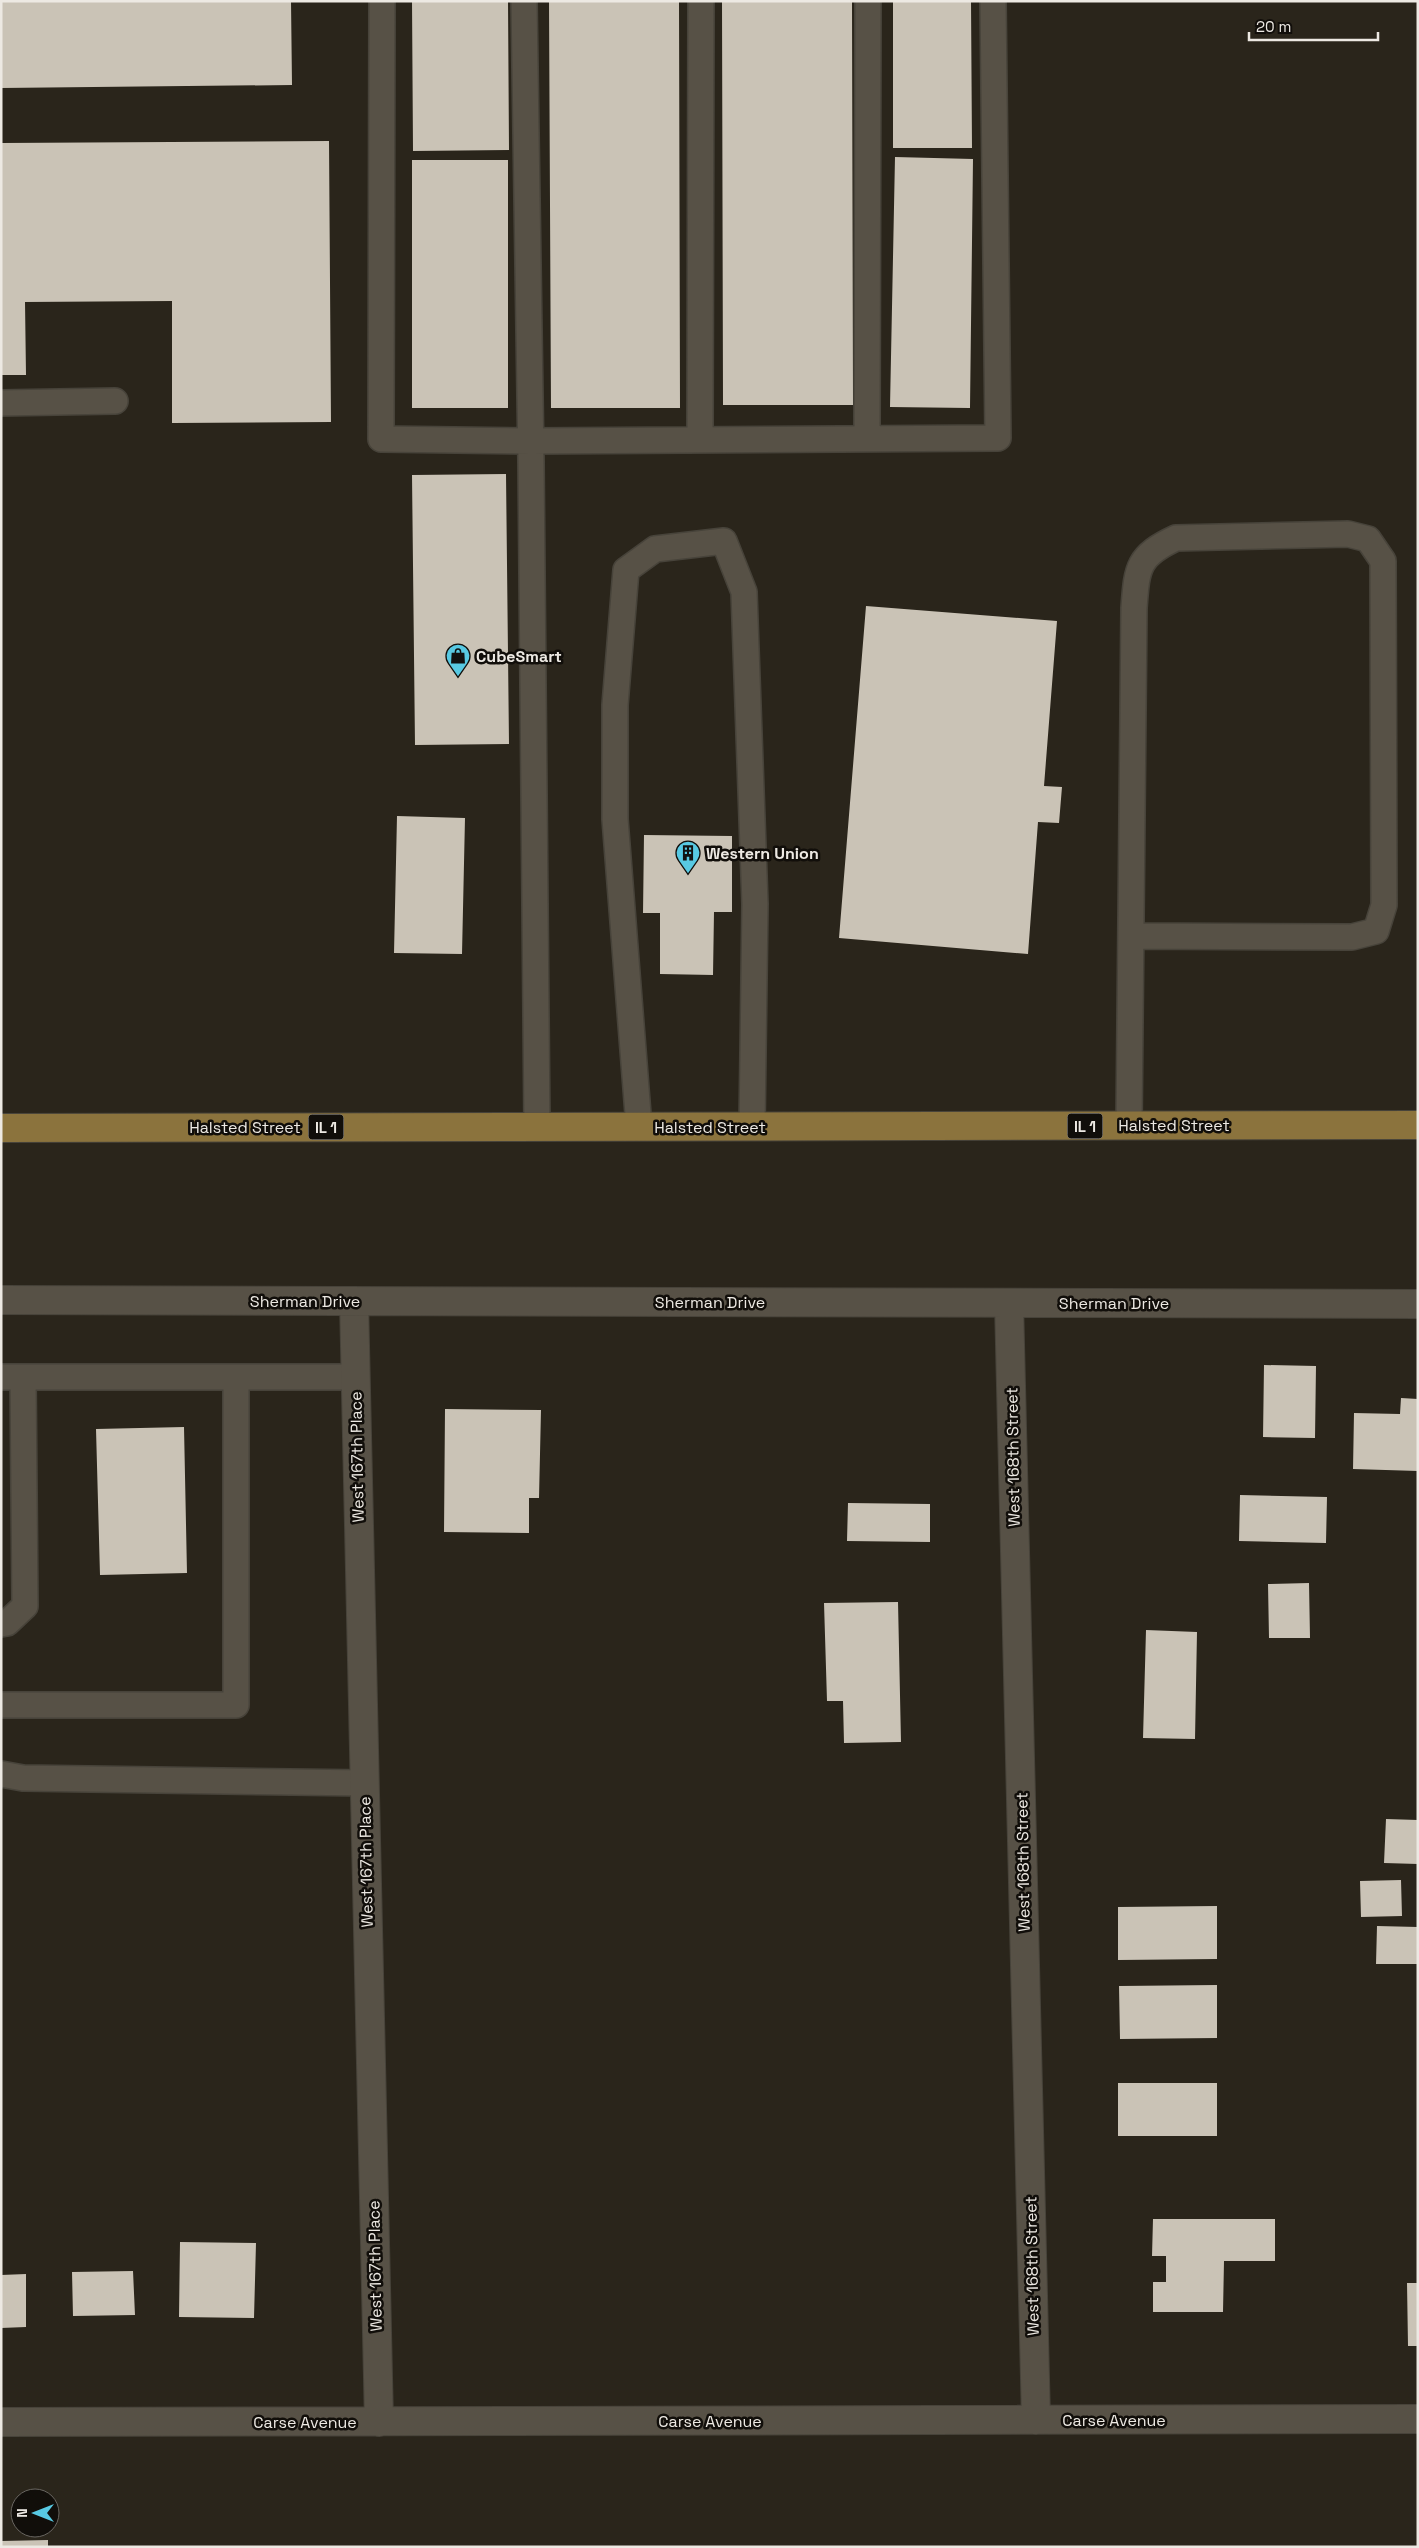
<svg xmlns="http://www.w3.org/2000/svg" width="1419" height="2548" viewBox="0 0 1419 2548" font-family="'Space Grotesk',sans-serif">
<rect width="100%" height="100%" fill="#2a251b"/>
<path fill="#cac3b6" d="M1 1H291L292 85 1 88Z
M412 1H508L509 150 413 151Z
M549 1H679L680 408H551Z
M722 1H852L853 405H723Z
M893 1H971L972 148H893Z
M329 141 331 422 172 423V301L25 302 26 375H1V143Z
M895 157 973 159 970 408 890 407Z
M412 160H508V408H412Z
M506 474 509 744 415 745 412 475Z
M866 606 1057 621 1044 786 1062 787 1059 823 1038 822 1028 954 839 938Z
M397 816 465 818 462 954 394 953Z
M644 835 732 836V912H714L713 975 660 974V913H643Z
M1264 1365 1316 1366 1315 1438 1263 1437Z
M1401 1398 1418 1399V1471L1353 1469 1354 1413 1400 1414Z
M445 1409 541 1410 539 1498H529V1533L444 1532Z
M184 1427 187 1573 100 1575 96 1429Z
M1240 1495 1327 1497 1326 1543 1239 1541Z
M848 1503 930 1504V1542L847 1541Z
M1309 1583 1310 1638H1269L1268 1584Z
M898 1602 901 1742 844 1743 843 1701H827L824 1603Z
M1146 1630 1197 1632 1195 1739 1143 1738Z
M1386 1819 1418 1820V1864L1384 1863Z
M1401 1880 1402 1916 1361 1917 1360 1881Z
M1217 1906V1959L1118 1960V1907Z
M1377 1926 1418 1927V1964H1376Z
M1217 1985V2038L1120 2039 1119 1986Z
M1118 2083H1217V2136H1118Z
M1153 2219H1275V2261H1224L1223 2312H1153V2282H1166V2256H1152Z
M180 2242 256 2243 254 2318 179 2317Z
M133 2271 135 2315 73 2316 72 2272Z
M26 2274V2327L1 2328V2275Z
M1407 2283H1418V2346H1408Z
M48 2540V2547H1V2541Z"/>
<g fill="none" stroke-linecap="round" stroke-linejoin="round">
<defs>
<path id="lane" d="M382 1 381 439 531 441 998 438 993 1
M524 1 531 462 537 1127
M1 403 115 401
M867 439 868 1
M700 440 701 1
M1129 1126 1134 608C1137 568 1137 556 1176 538L1348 534 1368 539 1383 561 1384 905 1376 931 1352 937 1133 936
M639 1127 615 819V705L626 570 655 549 724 541 744 592 755 904 752 1127
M1 1377H355
M1 1624 7 1623 25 1606 23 1377
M1 1705H236V1377
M1 1774 23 1778 365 1783"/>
<path id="street" d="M1 1300 1418 1304
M354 1301 379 2422
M1009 1303 1036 2420
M1 2422 1418 2419"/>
<path id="primary" d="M1 1128 1418 1125"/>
</defs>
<use href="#lane" stroke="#47433a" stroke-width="28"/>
<use href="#street" stroke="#47433a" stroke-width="30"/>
<use href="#primary" stroke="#47433a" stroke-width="30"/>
<use href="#lane" stroke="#575146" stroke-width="25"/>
<use href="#street" stroke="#575146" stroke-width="28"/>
<use href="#primary" stroke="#8b733d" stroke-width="28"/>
</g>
<defs>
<symbol id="shop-pin" viewBox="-11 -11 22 30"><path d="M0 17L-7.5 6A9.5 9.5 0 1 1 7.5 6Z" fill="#58c9e3" stroke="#110e0a"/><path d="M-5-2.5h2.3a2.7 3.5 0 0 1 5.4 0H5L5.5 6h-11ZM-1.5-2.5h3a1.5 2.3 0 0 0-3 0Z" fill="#111"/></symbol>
<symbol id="building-pin" viewBox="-11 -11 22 30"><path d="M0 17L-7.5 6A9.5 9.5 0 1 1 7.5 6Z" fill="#58c9e3" stroke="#110e0a"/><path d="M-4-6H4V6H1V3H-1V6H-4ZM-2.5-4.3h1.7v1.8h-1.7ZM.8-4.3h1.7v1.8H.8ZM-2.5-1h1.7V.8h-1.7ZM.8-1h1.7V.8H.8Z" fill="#111"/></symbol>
</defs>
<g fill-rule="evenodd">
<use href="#shop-pin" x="444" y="642" width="28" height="38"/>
<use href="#building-pin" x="674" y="839" width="28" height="38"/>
</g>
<g text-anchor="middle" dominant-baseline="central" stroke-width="5" stroke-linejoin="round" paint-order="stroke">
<g fill="#110e0a" stroke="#aba7a2" stroke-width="1">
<rect x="1067.5" y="1113.5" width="35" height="25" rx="4"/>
<rect x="308.5" y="1114.5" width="35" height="25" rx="4"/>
</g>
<g font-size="15" font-weight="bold" fill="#ede9e3">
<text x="1085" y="1126">IL 1</text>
<text x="326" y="1127">IL 1</text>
</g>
<g font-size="16" font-weight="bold" fill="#ede9e3" stroke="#110e0a" text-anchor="start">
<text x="476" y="656">CubeSmart</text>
<text x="706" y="853">Western Union</text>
</g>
<g font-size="16" fill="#ede9e3" stroke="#110e0a">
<text x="1174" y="1125">Halsted Street</text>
<text x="245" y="1127">Halsted Street</text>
<text x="710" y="1127">Halsted Street</text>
<text x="305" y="1301">Sherman Drive</text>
<text x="710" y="1302">Sherman Drive</text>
<text x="1114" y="1303">Sherman Drive</text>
<text transform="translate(357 1457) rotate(-91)">West 167th Place</text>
<text transform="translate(1013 1457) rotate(-91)">West 168th Street</text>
<text transform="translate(366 1862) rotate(-91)">West 167th Place</text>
<text transform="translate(1023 1862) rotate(-91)">West 168th Street</text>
<text transform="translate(375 2266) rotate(-91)">West 167th Place</text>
<text transform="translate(1032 2266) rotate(-91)">West 168th Street</text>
<text x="1114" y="2420">Carse Avenue</text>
<text x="710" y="2421">Carse Avenue</text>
<text x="305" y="2422">Carse Avenue</text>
</g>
</g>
<rect width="1419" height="2548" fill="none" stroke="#ede9e3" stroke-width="5"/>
<g transform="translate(35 2513) rotate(270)"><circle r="24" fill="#110e0a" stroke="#696661"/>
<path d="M0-4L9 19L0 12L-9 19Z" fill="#58c9e3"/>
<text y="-8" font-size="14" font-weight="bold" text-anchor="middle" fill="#ede9e3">N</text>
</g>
<path d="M1249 32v8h129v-8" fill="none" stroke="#ede9e3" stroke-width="2.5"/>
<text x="1256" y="32" font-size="15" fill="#ede9e3" stroke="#110e0a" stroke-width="4" paint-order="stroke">20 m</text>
</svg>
